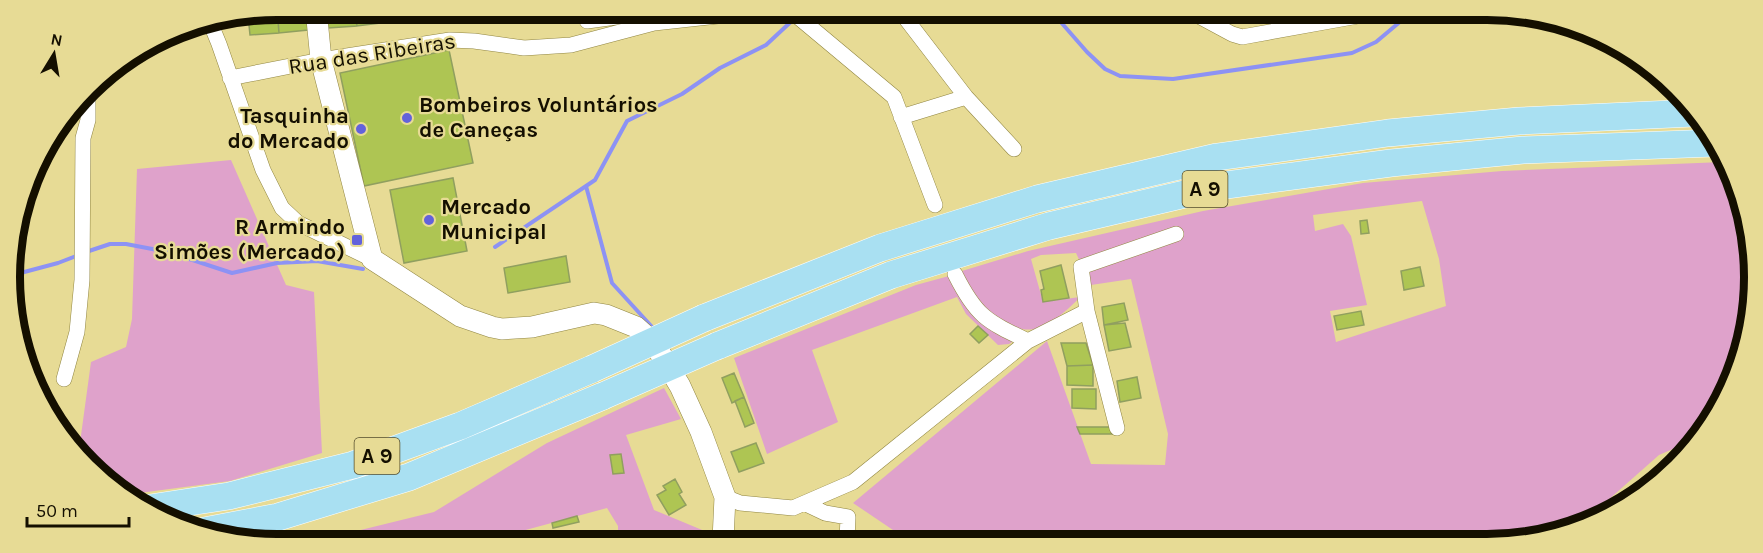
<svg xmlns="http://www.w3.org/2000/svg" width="1763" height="553" viewBox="0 0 1763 553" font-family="Karla,sans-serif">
<rect width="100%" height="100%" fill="#e7db95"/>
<path fill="#dfa2cb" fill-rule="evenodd" d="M231 160 286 285 314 292 322 453 230 481 124 495 79 450 91 362 126 347 132 319 137 169Z
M1723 162 1749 225V329L1718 410 1696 439 1659 455 1581 524 1522 542 895 540 893 530 853 503 1047 341 1091 464 1165 465 1168 434 1131 279 1091 285 1076 253 1041 255 1031 259 1043 302 1080 297C1069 309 1051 325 1034 329 1018 332 997 321 986 312 974 302 968 285 962 271L1028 251 1203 211 1363 183 1502 171ZM1422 201 1439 259 1446 306 1336 342 1330 311 1367 305 1351 236 1343 224 1315 231 1313 215Z
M949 276 977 320 992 331 1015 340 1009 344 998 345 966 314 957 297 812 350 838 422 767 454 734 358 916 285Z
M664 388 681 419 626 435 654 510 707 532 706 540H689L677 532 644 530 641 540H618V526L607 508 492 539H324L434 512 547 443Z"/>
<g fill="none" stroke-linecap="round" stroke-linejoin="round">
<path stroke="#8d92f4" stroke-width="4" d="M1052 12 1087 52 1105 69 1120 76 1173 79 1352 53 1376 42 1401 21 1422 14
M801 14 812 11
M586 186 612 283 653 328
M495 247 595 180 627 121 682 94 720 68 766 45 795 18
M86 252 110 244H126L168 252 232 273 277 263 317 261 363 269
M13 275 58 263 79 255"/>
</g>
<path fill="#aec553" stroke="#909f5f" stroke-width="1.5" d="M277 9H306L308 30 279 33Z
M277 9 279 33 250 35 248 15Z
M325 9H354L357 26 328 28Z
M354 9H387L388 22 357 26Z
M449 50 473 163 364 186 340 73Z
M453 178 467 251 404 263 390 190Z
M1367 220 1369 233 1361 234 1360 221Z
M566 256 570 282 508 293 504 268Z
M1061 265 1069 298 1043 302 1041 290 1044 289 1040 271Z
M1420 267 1424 286 1404 290 1401 271Z
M1124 303 1128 320 1104 325 1102 307Z
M1361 311 1364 325 1337 330 1334 316Z
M1125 323 1131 347 1109 351 1104 325Z
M978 326 988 335 979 343 970 334Z
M1061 343H1086L1093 365 1067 366Z
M1093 365V386L1067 385V366Z
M734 373 744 397 732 403 722 378Z
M1137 377 1141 398 1120 402 1117 381Z
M1072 389H1096V409L1072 408Z
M744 397 754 423 745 427 735 401Z
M1077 427H1110L1112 434H1080Z
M756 443 764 463 739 472 731 452Z
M621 454 624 473 613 474 610 455Z
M675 479 682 492 679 494 686 505 669 515 657 495 666 490 663 486Z
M577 516 579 522 553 528 552 523Z
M547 531 548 540 531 539 530 535Z
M598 532 599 535 609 534V540H587V533Z
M646 533 670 537V540H645Z
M751 534 752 538H769V540H741V535Z
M794 535 819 538V540H794Z"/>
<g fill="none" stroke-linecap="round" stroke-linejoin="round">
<defs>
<path id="street" d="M791 11 894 97 935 205
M1193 13 1232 34 1242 37 1369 14
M903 15 966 97
M587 21 660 11
M210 22 219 44 263 170 282 208 298 223 372 259
M141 50H142
M230 78 321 60 450 40 474 41 524 48 571 45 654 23 763 11
M901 117 966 97 1014 149
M955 274C976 316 986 321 1028 341
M64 379 77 332 82 280 83 138 88 120V91
M1117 428 1087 311 1081 267 1176 234
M1665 473 1677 464
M725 497 740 503 793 508 853 482 1028 341 1087 311
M806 504 825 513 848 517 847 540"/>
<path id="secondary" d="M316 9 321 60 372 259 460 316 492 327 502 329 532 327 594 313 606 315 636 327 654 343 680 386 701 432 725 497 723 540"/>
<path id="highway" d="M704 318 880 248 1037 199 1217 157 1388 133 1519 121 1694 113
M717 346 891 275 1049 226 1219 186 1391 163 1523 150 1715 143
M150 508 229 496 353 465 460 426 592 369
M204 531 278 517 409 477 603 396"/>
</defs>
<use href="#street" stroke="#918642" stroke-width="16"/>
<use href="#secondary" stroke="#918642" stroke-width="22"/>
<use href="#highway" stroke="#fff" stroke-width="28"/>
<use href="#street" stroke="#fff" stroke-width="15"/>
<use href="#secondary" stroke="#fff" stroke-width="21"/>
<use href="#highway" stroke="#a9e0f2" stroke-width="27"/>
<defs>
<path id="highway-bridge" d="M592 369 704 318
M603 396 717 346"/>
</defs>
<use href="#highway-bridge" stroke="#fff" stroke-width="28" stroke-linecap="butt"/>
<use href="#highway-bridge" stroke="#a9e0f2" stroke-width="27"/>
</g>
<g fill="#6362db" stroke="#e7db95" stroke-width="2">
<circle cx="407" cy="118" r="6"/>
<circle cx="361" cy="129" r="6"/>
<circle cx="429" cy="220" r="6"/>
<rect x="351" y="234" width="12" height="12" rx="3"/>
</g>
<g text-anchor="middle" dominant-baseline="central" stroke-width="4.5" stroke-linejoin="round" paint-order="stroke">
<g fill="#e7db95" stroke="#534c2d" stroke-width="1.5">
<rect x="1182.5" y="171" width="45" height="36" rx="4.5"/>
<rect x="354.5" y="438" width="45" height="36" rx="4.5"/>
</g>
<g font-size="21" font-weight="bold" fill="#140f00">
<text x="1205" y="189">A 9</text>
<text x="377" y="456">A 9</text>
</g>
<g font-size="22" fill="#140f00" stroke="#e7db95">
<text transform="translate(372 54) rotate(-9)">Rua das Ribeiras</text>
</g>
<g font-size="22" font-weight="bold" fill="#140f00" stroke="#e7db95" text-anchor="start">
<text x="419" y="105">Bombeiros Voluntários<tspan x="419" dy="25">de Caneças</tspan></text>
<text x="349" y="116" text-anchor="end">Tasquinha<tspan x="349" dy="25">do Mercado</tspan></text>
<text x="441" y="207">Mercado<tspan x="441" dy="25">Municipal</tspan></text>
<text x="345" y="227" text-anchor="end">R Armindo<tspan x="345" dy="25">Simões (Mercado)</tspan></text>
</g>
</g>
<path d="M0 0H1763V553H0ZM277 20H1487A257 257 0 0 1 1744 277V277A257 257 0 0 1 1487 534H277A257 257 0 0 1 20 277V277A257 257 0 0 1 277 20Z" fill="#e7db95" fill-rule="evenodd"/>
<path fill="none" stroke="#140f00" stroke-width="8" d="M277 20H1487A257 257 0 0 1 1744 277V277A257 257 0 0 1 1487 534H277A257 257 0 0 1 20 277V277A257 257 0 0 1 277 20Z"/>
<g transform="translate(54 54) rotate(11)" stroke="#e7db95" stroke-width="4.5" paint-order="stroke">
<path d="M0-4.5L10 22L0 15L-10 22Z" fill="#140f00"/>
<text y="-9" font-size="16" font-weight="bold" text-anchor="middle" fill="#140f00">N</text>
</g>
<path d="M27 517v9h102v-9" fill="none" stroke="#140f00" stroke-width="3"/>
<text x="36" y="517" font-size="18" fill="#140f00" stroke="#e7db95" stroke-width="4.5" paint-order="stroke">50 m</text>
</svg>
